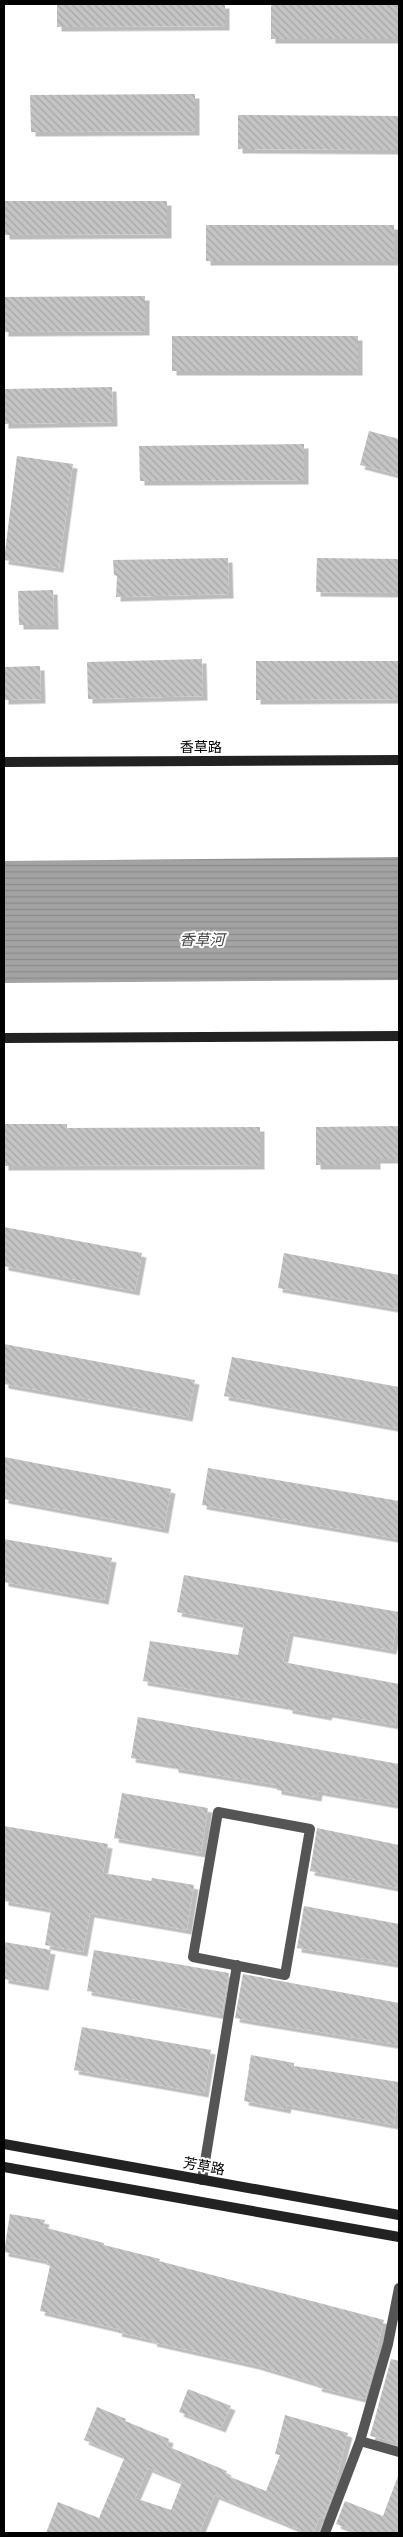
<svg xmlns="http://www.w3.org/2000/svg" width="403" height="2537" viewBox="0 0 403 2537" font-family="Montserrat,'Noto Sans SC',sans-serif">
<defs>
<pattern id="water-rules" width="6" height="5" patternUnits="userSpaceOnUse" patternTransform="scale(1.25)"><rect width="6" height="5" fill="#a3a3a3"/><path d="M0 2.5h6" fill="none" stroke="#8b8b8b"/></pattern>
<pattern id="building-back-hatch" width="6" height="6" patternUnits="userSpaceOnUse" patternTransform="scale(1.25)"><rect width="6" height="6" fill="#c4c4c4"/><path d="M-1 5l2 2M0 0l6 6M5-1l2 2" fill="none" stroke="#a7a7a7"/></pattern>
<filter id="shadow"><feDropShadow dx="4.5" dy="4.5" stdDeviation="0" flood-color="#0004"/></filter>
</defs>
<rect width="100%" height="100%" fill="#fff"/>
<path fill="url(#water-rules)" d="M399 857V980L4 983V861Z"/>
<path fill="url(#building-back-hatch)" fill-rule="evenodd" filter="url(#shadow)" d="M57 4H225V26L57 27Z
M271 4H399V39H271Z
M195 94V131L31 132 30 95Z
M238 115 399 116V150L238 149Z
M5 201H167V234L5 235Z
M206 225H394V261H206Z
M145 296V331L4 332V297Z
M172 336H358V371H172Z
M112 387 113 422 4 424V389Z
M369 431 399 439V475L360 465Z
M304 444V480L140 481 139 446Z
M17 456 73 464 59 568 4 560Z
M228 558 229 594 116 597 117 576 114 575 113 560Z
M317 558 399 559V593L316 592Z
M53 590 54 625H19L18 591Z
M202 659 203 696 88 699 87 662Z
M256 661H399V699L256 700Z
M40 666 41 699 4 700V667Z
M4 1124H67V1128L260 1127V1165L4 1166Z
M399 1126V1159H376V1165H316V1127Z
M4 1227 142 1253 135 1291 4 1266Z
M284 1253 399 1275V1309L278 1288Z
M4 1344 195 1380 188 1417 4 1384Z
M232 1357 399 1387V1428L224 1396Z
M4 1457 171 1489 164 1529 4 1499Z
M208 1468 399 1501V1539L202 1505Z
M4 1539 112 1558 104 1600 4 1582Z
M184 1575 399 1612 392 1650 289 1632 283 1662 399 1684 395 1725 328 1713 327 1716 288 1709V1706L143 1681 150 1641 238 1655 244 1624 177 1612Z
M138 1717 399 1764V1805L318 1791 317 1797 277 1790V1785L174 1768V1765L131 1758Z
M122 1793 208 1808 201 1853 114 1838Z
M4 1826 108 1844 103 1873 151 1881 152 1878 194 1885 187 1930 90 1913 83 1952 45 1945 51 1909 4 1901Z
M317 1828 399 1845V1888L310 1871Z
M304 1906 399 1924V1964L297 1948Z
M4 1942 51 1950 44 1986 4 1979Z
M94 1950 229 1973 222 2015 87 1991Z
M243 1974 399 2003V2045L235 2018Z
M82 2027 211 2050 204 2093 74 2070Z
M251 2055 294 2063V2066L399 2082 394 2125 287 2105 286 2109 244 2101Z
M10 2214 45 2220 43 2227 104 2243V2245L160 2259 159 2261 384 2320 375 2356H377L365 2399 317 2387 318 2384 255 2365 152 2342 153 2340 117 2332 118 2329 40 2311 50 2266 47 2265 48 2261 4 2252Z
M391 2359 399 2361V2443L370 2436Z
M188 2389 231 2406 221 2428 179 2412Z
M97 2407 126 2419 125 2421 169 2439 167 2446 227 2471 225 2475 266 2491 280 2455 275 2454 285 2415 348 2433 332 2496 323 2519 319 2518 313 2533H308L215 2495 199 2533H46L58 2502 99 2518 124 2459 123 2456 84 2440ZM148 2468 182 2482 171 2510 135 2498Z
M398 2476 399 2533H359L336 2524 345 2501 383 2516Z"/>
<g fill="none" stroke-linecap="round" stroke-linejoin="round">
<path stroke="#555" stroke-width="10" d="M218 1812 310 1829 285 1975 193 1957Z
M202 2180 237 1965"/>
<path stroke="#555" stroke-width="10" d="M360 2441 388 2344 399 2288
M325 2533 360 2441 399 2452"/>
<path stroke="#222" stroke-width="10" d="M4 762 399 760
M4 1038 399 1036
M4 2144 399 2215
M4 2167 399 2237"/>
</g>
<g text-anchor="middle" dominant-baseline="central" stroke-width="4" stroke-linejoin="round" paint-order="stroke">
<g font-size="14" fill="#000" stroke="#fff">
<text x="201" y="747">香草路</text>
<text transform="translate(204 2166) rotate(10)">芳草路</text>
</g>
<g font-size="15" font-style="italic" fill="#444" stroke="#fff">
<text x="202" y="939">香草河</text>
</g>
</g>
<rect width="403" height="2537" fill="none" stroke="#000000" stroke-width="10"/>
</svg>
